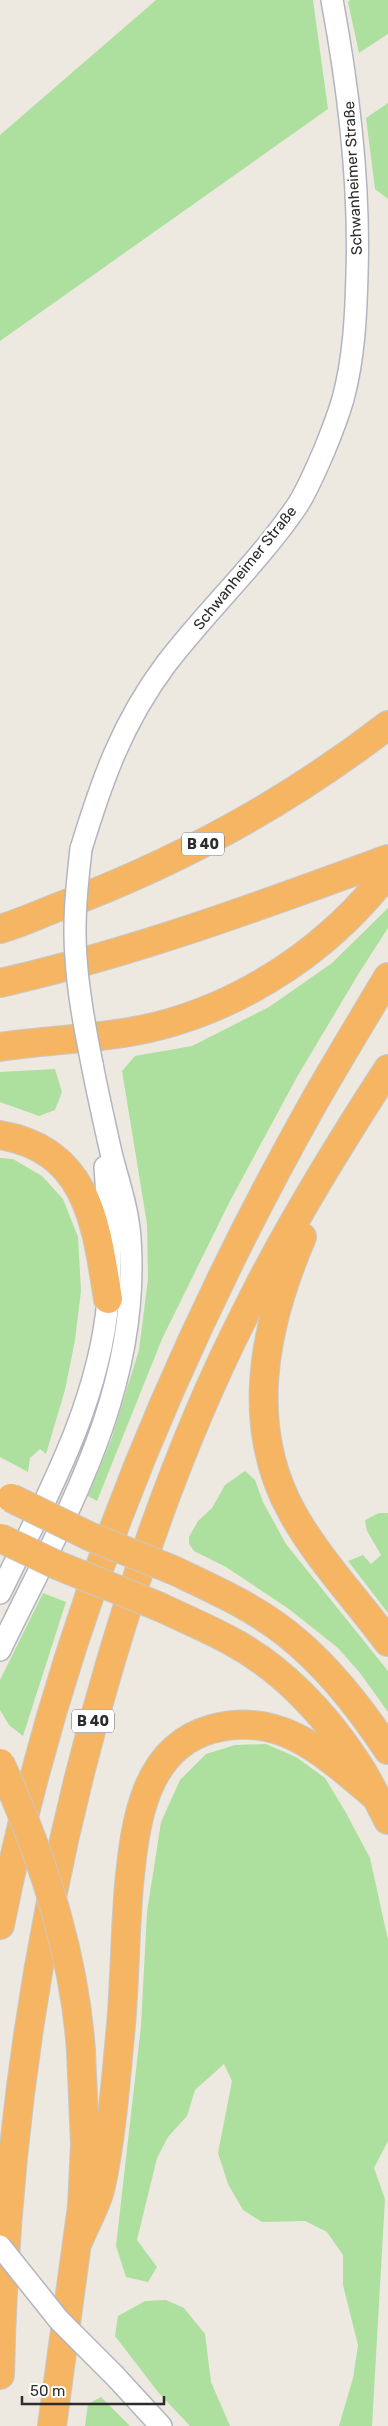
<svg xmlns="http://www.w3.org/2000/svg" width="388" height="2426" viewBox="0 0 388 2426" font-family="Rubik,sans-serif">
<rect width="100%" height="100%" fill="#ede9e0"/>
<path fill="#ade09f" d="M156 0H313L328 109 0 341V135Z
M350 0H388V34L359 53 348 2Z
M388 103V199L375 189 366 118Z
M388 908V928L359 973 297 1077 230 1201 162 1339 97 1501 88 1496 111 1440 139 1350 148 1279 147 1224 122 1071 135 1056 192 1046 269 1007 332 963Z
M55 1069 62 1092 55 1110 39 1116 0 1102V1072Z
M0 1158 13 1159 42 1176 63 1199 78 1237 81 1291 75 1340 65 1390 46 1454 40 1449 30 1458 28 1472 0 1457Z
M245 1471 255 1480 263 1502 286 1544 388 1671V1712L360 1673 338 1648 289 1609 226 1567 194 1551 189 1544V1537L198 1521 212 1508 225 1485Z
M379 1513H388V1613L348 1561 363 1555 371 1564 381 1555 367 1531 365 1520Z
M43 1593 66 1602 23 1736 9 1725 0 1710V1680Z
M266 1744 296 1757 325 1778 345 1811 370 1858 388 1940V2141L374 2168 385 2199 372 2426H339L353 2378 358 2345 343 2285V2255L327 2232 305 2221 262 2222 243 2210 228 2184 218 2153 232 2081 224 2064 195 2090 187 2116 168 2137 157 2158 137 2240 157 2267 148 2282 126 2277 116 2246 141 2026 147 1912 161 1822 180 1780 206 1754 235 1745Z
M166 2300 184 2308 205 2334 211 2382 230 2426H190L158 2392 115 2336 118 2316 145 2301Z
M101 2397 130 2426H85L88 2404Z"/>
<g fill="none" stroke-linecap="round" stroke-linejoin="round">
<defs>
<path id="minor" d="M81 849C102 780 122 723 166 664 208 609 258 563 297 506 308 489 316 469 324 451 331 434 338 416 343 399 354 358 356 315 357 274 360 181 349 91 332 0
M0 1593C45 1500 99 1405 108 1300 112 1256 108 1211 105 1167
M0 1650C64 1517 141 1392 130 1238 128 1210 119 1183 112 1157 105 1126 98 1095 92 1064
M115 2376 161 2426"/>
<path id="highway" d="M0 929C18 924 35 916 53 909 173 865 287 803 388 725
M0 983C133 953 260 906 388 859
M0 1047C52 1039 107 1039 158 1026 248 1003 332 946 388 872
M0 1135C89 1150 96 1225 108 1299
M302 1237C264 1326 243 1425 293 1514 319 1560 357 1600 388 1642
M173 1570C211 1588 252 1606 286 1633 327 1665 359 1706 388 1750
M160 1607C183 1618 207 1628 229 1640 281 1667 325 1714 357 1763 369 1781 378 1801 388 1820
M0 1925C57 1636 170 1358 314 1102 338 1060 363 1019 388 977
M78 2242C85 2224 97 2205 101 2186 112 2135 116 2077 121 2025 125 1978 125 1931 129 1885 135 1825 143 1748 212 1729 281 1710 326 1755 375 1796
M0 2375C5 2133 41 1895 110 1664 146 1542 190 1421 248 1308 289 1225 338 1146 388 1069
M52 2426 82 2206 85 2144 81 2051"/>
</defs>
<use href="#minor" stroke="#b3b4bf" stroke-width="24"/>
<use href="#highway" stroke="#c8c8c8" stroke-width="30"/>
<use href="#minor" stroke="#fff" stroke-width="21"/>
<use href="#highway" stroke="#f5b562" stroke-width="28"/>
<defs>
<path id="minor-bridge" d="M81 849C77 885 73 921 76 957 78 993 85 1029 92 1064
M0 2246 59 2320 115 2376"/>
<path id="highway-bridge" d="M11 1498 91 1537 173 1570
M0 1538 57 1565 160 1607
M0 1763C42 1854 74 1950 81 2051"/>
</defs>
<use href="#minor-bridge" stroke="#b3b4bf" stroke-width="24" stroke-linecap="butt"/>
<use href="#highway-bridge" stroke="#c8c8c8" stroke-width="30" stroke-linecap="butt"/>
<use href="#minor-bridge" stroke="#fff" stroke-width="21"/>
<use href="#highway-bridge" stroke="#f5b562" stroke-width="28"/>
</g>
<g text-anchor="middle" dominant-baseline="central" stroke-width="5" stroke-linejoin="round" paint-order="stroke">
<g fill="#fff" stroke="#6b6b6b" stroke-width="1">
<rect x="182" y="832.5" width="42" height="23" rx="4"/>
<rect x="72" y="1709.5" width="42" height="23" rx="4"/>
</g>
<g font-size="14" font-weight="bold" fill="#2c2c2c">
<text x="203" y="844">B 40</text>
<text x="93" y="1721">B 40</text>
</g>
<g font-size="15" fill="#2c2c2c" stroke="#fff">
<text transform="translate(353 178) rotate(-93)">Schwanheimer Straße</text>
<text transform="translate(245 568) rotate(-51)">Schwanheimer Straße</text>
</g>
</g>
<path d="M22 2396v8h142v-8" fill="none" stroke="#2c2c2c" stroke-width="2.5"/>
<text x="30" y="2396" font-size="15" fill="#2c2c2c" stroke="#ffffff" stroke-width="4" paint-order="stroke">50 m</text>
</svg>
